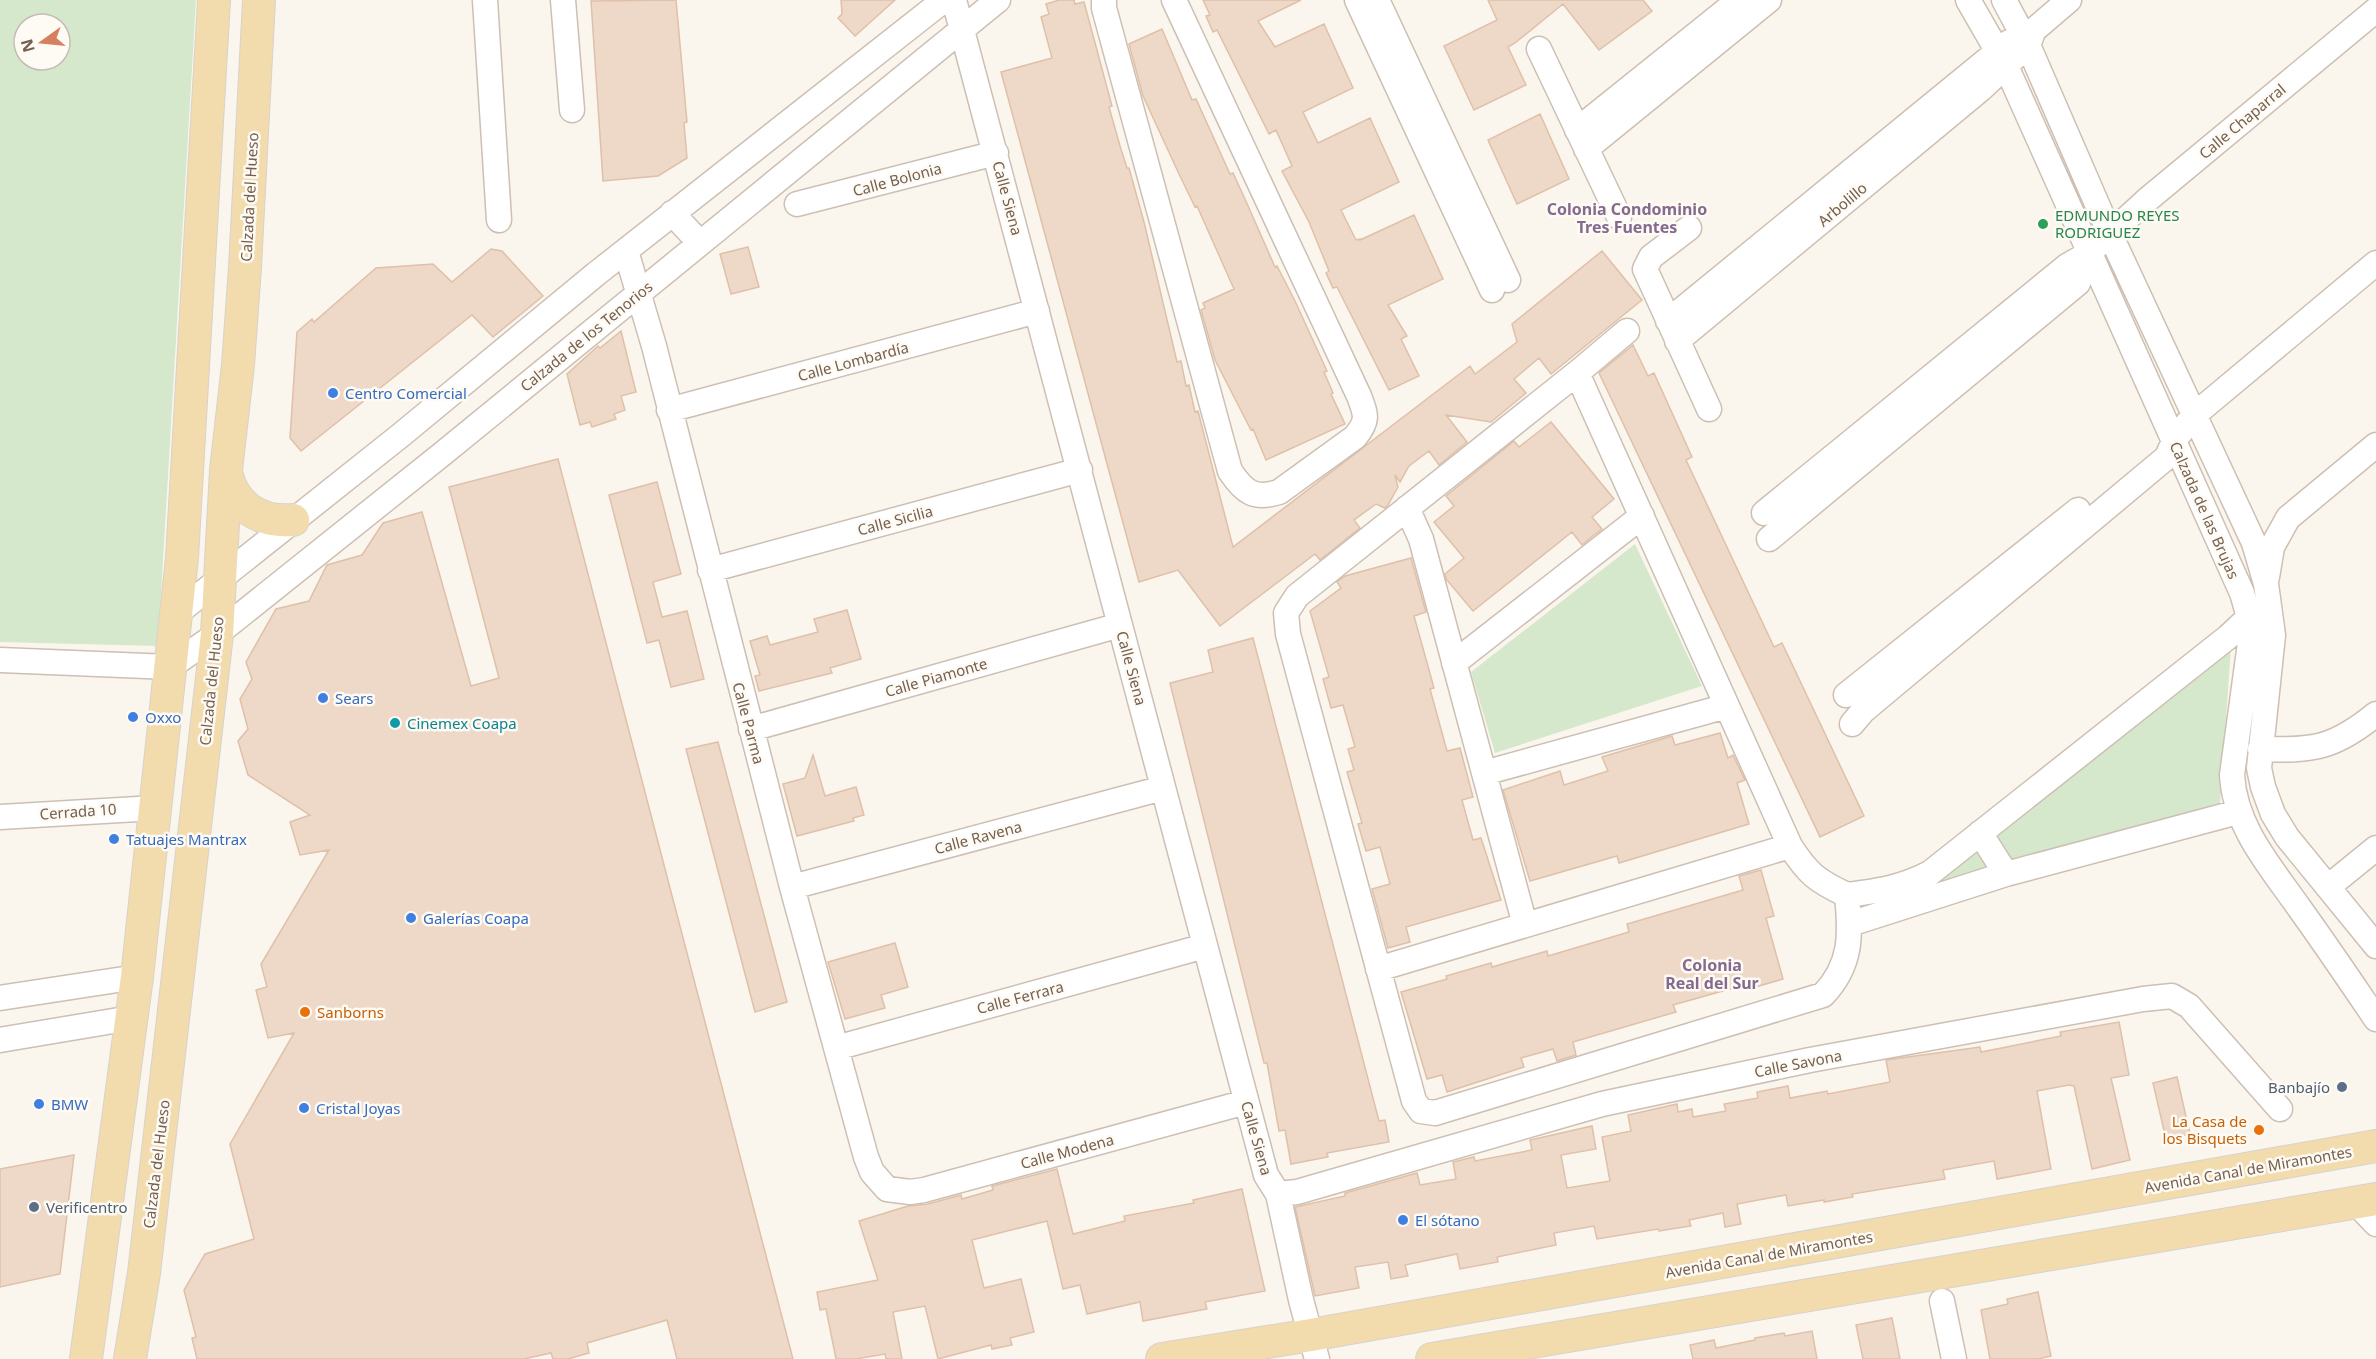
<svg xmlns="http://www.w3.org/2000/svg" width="2376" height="1359" viewBox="0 0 2376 1359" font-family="'Noto Sans',sans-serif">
<rect width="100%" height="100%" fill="#fbf6ed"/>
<path fill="#d6e8cc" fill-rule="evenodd" d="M0 0H196L158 646 0 642ZM24 24H60V60H24Z
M1635 544 1702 686 1495 753 1471 672Z
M2231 647 2220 804 1942 885 1943 871Z"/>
<path fill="#eed8c7" stroke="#dfc0a9" stroke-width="1.5" d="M676 0 687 122 684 123 687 158 658 176 603 181 591 1Z
M841 0H895L855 36 838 18 842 14Z
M1059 0H1074L1075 4 1084 2 1112 106 1109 107 1120 146 1127 168H1129L1144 222 1177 362 1181 361 1186 386 1189 385 1195 412 1198 411 1233 547 1470 366 1475 374 1517 342 1512 324 1602 251 1642 300 1551 374 1539 358 1514 379 1526 393 1491 422 1446 415 1467 442 1439 465 1429 451 1409 466 1400 482 1395 475 1398 487 1388 505 1385 508 1376 504 1354 520 1360 528 1320 560 1315 554 1220 626 1178 570 1139 582 1001 72 1052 58 1041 17 1049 14 1046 4Z
M1203 0H1301L1258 21 1275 47 1324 24 1353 88 1303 112 1318 143 1370 118 1399 182 1341 210 1356 240 1360 239V240L1414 215 1443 279 1388 305 1407 336 1401 339 1419 376 1389 390 1337 287 1333 288 1326 273 1329 271 1309 222 1282 171 1292 166 1276 130 1269 134 1217 30 1213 32 1206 16 1210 15Z
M1488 0H1643L1652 11 1599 50 1563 4 1515 43 1508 47 1526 85 1474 110 1444 46 1497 20Z
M1162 29 1192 100 1196 99 1230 174 1233 173 1245 199 1275 267 1277 266 1295 301 1327 371 1324 372 1333 393 1331 394 1345 424 1266 460 1253 429 1251 430 1215 360 1201 310 1205 308 1203 303 1234 289 1197 206 1195 207 1179 174 1143 96 1129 44Z
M1540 114 1569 179 1517 204 1488 140Z
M748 247 759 287 731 294 720 254Z
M491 249 502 251 543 296 493 337 472 315 301 451 290 438 297 332 312 319 314 322 376 268 433 264 452 282Z
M621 331 636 392 621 396 625 410 614 414 616 419 592 427 590 422 580 425 567 374 598 346 600 348Z
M1633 345 1648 376 1654 373 1692 457 1686 460 1774 647 1782 643 1864 816 1820 837 1599 373Z
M1551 422 1614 499 1592 517 1602 529 1594 535 1582 545 1572 532 1473 611 1446 579 1445 574 1464 558 1434 522 1454 506 1446 496 1514 441 1519 447Z
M558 459 793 1359H677L667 1320 587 1343 589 1353 568 1359H553L551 1353 524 1359H197L192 1338 196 1337 184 1290 205 1254 254 1239 230 1144 294 1033 268 1038 256 990 267 987 261 964 329 850 300 855 290 822 310 815 248 775 238 741 248 729 240 699 252 679 246 662 276 609 309 601 327 565 362 555 383 523 422 512 471 686 499 678 449 487Z
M657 482 681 574 653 582 662 617 687 611 704 679 671 687 659 640 647 643 609 495Z
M1411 558 1426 612 1414 616 1434 688 1430 689 1447 751 1460 748 1473 797 1462 800 1473 840 1481 838 1501 900 1406 927 1410 942 1388 948 1372 889 1390 884 1380 847 1366 851 1358 824 1362 823 1347 772 1354 770 1348 749 1355 747 1343 705 1331 708 1323 679 1329 677 1310 611 1341 588 1337 582 1345 576Z
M847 610 861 659 830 668 832 673 759 691 755 676 760 675 750 641 767 636 770 645 818 632 814 619Z
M1253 638 1379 1121 1385 1120 1389 1142 1327 1153 1328 1157 1291 1164 1285 1130 1279 1131 1267 1063H1264L1170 683 1213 672 1208 650Z
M1720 733 1728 758 1733 755 1745 780 1737 783 1749 824 1619 863 1617 856 1530 881 1503 790 1560 771 1564 785 1608 771 1602 757 1672 736 1675 745Z
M718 742 787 1002 755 1012 686 749Z
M813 755 825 796 856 787 864 815 853 818 854 821 797 836 783 784 805 778Z
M1761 870 1774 916 1766 918 1783 979 1745 990 1744 985 1673 1005 1676 1012 1573 1042 1576 1055 1557 1061 1553 1049 1521 1058 1524 1067 1447 1092 1442 1075 1427 1079 1401 992 1447 979 1446 976 1491 963 1492 967 1547 951 1548 956 1629 932 1627 924 1743 890 1739 876Z
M895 943 908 987 881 995 885 1008 845 1019 828 962Z
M2119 1022 2129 1075 2111 1078 2130 1160 2092 1169 2074 1086 2069 1085 2037 1091 2051 1169 1997 1179 1994 1161 1943 1170 1945 1179 1852 1194 1853 1197 1824 1202V1200L1788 1206 1786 1195 1737 1204 1741 1224 1725 1227 1723 1213 1689 1220 1691 1226 1659 1231 1658 1229 1597 1239 1594 1226 1554 1233 1556 1245 1497 1257 1498 1262 1460 1269 1457 1254 1405 1265 1408 1276 1391 1279 1388 1262 1355 1267 1359 1288 1315 1296 1295 1207 1345 1196V1193L1417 1173 1420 1185 1456 1179 1453 1162 1474 1157 1475 1161 1532 1150 1530 1140 1592 1126 1596 1149 1561 1155 1567 1188 1610 1181 1602 1137 1631 1131 1628 1115 1677 1104 1678 1112 1692 1109 1693 1117 1726 1111 1724 1104 1758 1098 1757 1092 1788 1086 1790 1098 1827 1091 1828 1094 1890 1082 1886 1060 1980 1047 1981 1052 2061 1036 2060 1032Z
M2177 1077 2190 1134 2166 1139 2153 1083Z
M74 1155 60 1274 0 1287V1169Z
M1057 1169 1073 1234 1125 1221 1124 1216 1194 1203 1193 1200 1242 1189 1265 1291 1205 1302 1207 1309 1143 1321 1140 1302 1087 1314 1080 1285 1063 1289 1047 1221 972 1240 984 1288 1021 1279 1034 1332 1010 1338 1012 1345 992 1349 991 1345 938 1359 925 1306 893 1312 902 1359H886L885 1354 856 1359H836L826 1309 820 1310 817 1292 878 1280 859 1221 908 1206 928 1204 961 1195 962 1199 993 1190 992 1186Z
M2038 1292 2051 1356 2038 1359H1990L1981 1310 2008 1304 2007 1299Z
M1892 1318 1900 1359H1863L1856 1325Z
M1812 1331 1817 1359H1693L1690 1345 1714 1340 1716 1348 1755 1340V1338L1784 1333 1785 1336Z"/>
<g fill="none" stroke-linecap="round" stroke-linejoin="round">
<defs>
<path id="minor" d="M485 0 499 220
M563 0 572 110
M954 0 1266 1175 1278 1194 1301 1300 1317 1359
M1104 0V8L1230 471C1244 492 1254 500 1279 492L1355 437C1369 420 1366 415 1359 396L1174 0
M1357 0 1492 290
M1377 0 1508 280
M1968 0 2006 66 2242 593 2249 617 2251 636 2232 775C2235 828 2271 867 2300 909 2326 945 2351 982 2376 1019
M2004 0 2028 45 2110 234 2254 543 2266 584 2273 635 2259 768 2263 787 2273 814 2287 837 2376 946
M1539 49 1619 217
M1577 130 1739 0
M1586 149 1769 0
M797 204 996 153
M672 213 700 243
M1689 228 1651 257 1645 269 1709 409
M626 251 654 346 792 887 866 1157 872 1172 887 1189 910 1192 924 1190 1246 1102
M1668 321 2009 42
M1677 341 1982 88 2028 45 2034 30 2069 0
M1577 373 1790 846C1808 874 1817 881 1847 895 1851 934 1852 965 1823 995L1435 1113 1421 1111 1414 1101 1288 634 1286 613 1297 596 1577 373 1627 331
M669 410 1037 311
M1407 508 1421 539 1525 925
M1764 513 2067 266 2088 254 2147 200 2376 10
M1769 539 2078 283 2088 254
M710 570 1080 470
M2267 577 2272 547 2288 518 2376 445
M176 614 401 435 596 274 944 0
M0 660 170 667 217 634 441 455 998 0
M1454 663 1642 516
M1846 695 2078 510
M1852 724 1863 711 2167 457 2174 441 2193 416 2376 263
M751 729 1120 625
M2260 749C2314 751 2334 748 2376 714
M1484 773 1727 706
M0 817 155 808
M1980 833 2006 874
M792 887 1163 788
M2328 887 2376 848
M1847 895C1878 891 1901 888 1930 873L2228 637 2257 610
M1850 924 2006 874 2238 812
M1378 969 1790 846
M0 998 137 977
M0 1040 131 1018
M836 1048 1205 946
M1278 1194 1297 1192 1602 1104 1810 1060 2143 999 2172 996 2189 1006 2280 1109
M2355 1202 2376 1224
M1942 1301 1954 1359"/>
<path id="major" d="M226 472C233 506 260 523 293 520
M86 1359 137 977 176 614 182 558 214 0
M130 1359 144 1273 217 634 226 470 238 365 245 267 259 0
M1162 1359 1311 1335 2376 1146
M1432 1359 2376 1199"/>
</defs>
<use href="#minor" stroke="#cdbfb3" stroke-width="27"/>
<use href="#major" stroke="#d8d2ce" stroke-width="34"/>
<use href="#minor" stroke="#fff" stroke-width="24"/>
<use href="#major" stroke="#f2dbad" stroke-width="32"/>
</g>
<circle fill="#2e9e5b" stroke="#fefaf4" stroke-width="2" cx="2043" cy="224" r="6"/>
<g fill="#3f7fe0" stroke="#fefaf4" stroke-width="2">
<circle cx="333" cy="393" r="6"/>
<circle cx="323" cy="698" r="6"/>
<circle cx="133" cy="717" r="6"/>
<circle cx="114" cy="839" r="6"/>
<circle cx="411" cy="918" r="6"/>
<circle cx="39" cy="1104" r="6"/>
<circle cx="304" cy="1108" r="6"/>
<circle cx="1403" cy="1220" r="6"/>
</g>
<circle fill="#0f9aa8" stroke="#fefaf4" stroke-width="2" cx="395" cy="723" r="6"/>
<g fill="#e8710a" stroke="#fefaf4" stroke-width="2">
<circle cx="305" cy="1012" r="6"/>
<circle cx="2259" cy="1130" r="6"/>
</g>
<g fill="#5c6f8a" stroke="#fefaf4" stroke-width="2">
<circle cx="2342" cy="1087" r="6"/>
<circle cx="34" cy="1207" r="6"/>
</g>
<g text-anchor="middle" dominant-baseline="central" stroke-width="5" stroke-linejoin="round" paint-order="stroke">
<g font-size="15" fill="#756051" stroke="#fefaf4">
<text transform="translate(2242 121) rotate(-40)">Calle Chaparral</text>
<text transform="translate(897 179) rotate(-15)">Calle Bolonia</text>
<text transform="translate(249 197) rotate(-87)">Calzada del Hueso</text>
<text transform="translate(1008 198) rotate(75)">Calle Siena</text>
<text transform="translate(1842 204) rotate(-40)">Arbolillo</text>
<text transform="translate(586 336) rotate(-39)">Calzada de los Tenorios</text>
<text transform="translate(853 361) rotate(-15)">Calle Lombardía</text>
<text transform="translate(2205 510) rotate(66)">Calzada de las Brujas</text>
<text transform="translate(895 520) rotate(-15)">Calle Sicilia</text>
<text transform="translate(1132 668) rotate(75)">Calle Siena</text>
<text transform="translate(936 677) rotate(-16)">Calle Piamonte</text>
<text transform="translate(211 681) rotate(-84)">Calzada del Hueso</text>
<text transform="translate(749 723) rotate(75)">Calle Parma</text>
<text transform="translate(78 811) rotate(-4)">Cerrada 10</text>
<text transform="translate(978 837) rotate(-15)">Calle Ravena</text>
<text transform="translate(1020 997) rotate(-15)">Calle Ferrara</text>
<text transform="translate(1798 1063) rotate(-11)">Calle Savona</text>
<text transform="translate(1257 1138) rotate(74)">Calle Siena</text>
<text transform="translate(1067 1151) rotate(-15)">Calle Modena</text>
<text transform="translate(156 1164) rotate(-83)">Calzada del Hueso</text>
<text transform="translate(2248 1169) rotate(-10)">Avenida Canal de Miramontes</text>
<text transform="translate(1769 1254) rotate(-10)">Avenida Canal de Miramontes</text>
</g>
<g font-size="15" fill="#27864d" stroke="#fefaf4" text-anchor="start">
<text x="2055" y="215">EDMUNDO REYES<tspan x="2055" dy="17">RODRIGUEZ</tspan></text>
</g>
<g font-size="15" fill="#366cbe" stroke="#fefaf4" text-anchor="start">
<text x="345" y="393">Centro Comercial</text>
<text x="335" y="698">Sears</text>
<text x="145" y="717">Oxxo</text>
<text x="126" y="839">Tatuajes Mantrax</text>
<text x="423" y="918">Galerías Coapa</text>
<text x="51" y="1104">BMW</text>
<text x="316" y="1108">Cristal Joyas</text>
<text x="1415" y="1220">El sótano</text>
</g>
<g font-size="15" fill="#0d838f" stroke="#fefaf4" text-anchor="start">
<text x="407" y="723">Cinemex Coapa</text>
</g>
<g font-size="15" fill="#c56008" stroke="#fefaf4" text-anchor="start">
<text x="317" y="1012">Sanborns</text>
<text x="2247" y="1121" text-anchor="end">La Casa de<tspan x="2247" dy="17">los Bisquets</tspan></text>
</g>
<g font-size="15" fill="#4e5e75" stroke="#fefaf4" text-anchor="end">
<text x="2330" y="1087">Banbajío</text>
<text x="46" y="1207" text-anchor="start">Verificentro</text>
</g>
<g font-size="16" font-weight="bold" fill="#856a8f" stroke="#fefaf4">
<text x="1627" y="209">Colonia Condominio<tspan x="1627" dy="18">Tres Fuentes</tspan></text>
<text x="1712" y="965">Colonia<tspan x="1712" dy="18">Real del Sur</tspan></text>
</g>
</g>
<g transform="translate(42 42) rotate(255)"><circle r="28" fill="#fefaf4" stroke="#c7bcb3" stroke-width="1.5"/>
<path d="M0-4.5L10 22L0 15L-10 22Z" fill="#d78060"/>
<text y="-9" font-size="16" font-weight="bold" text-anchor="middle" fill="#756051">N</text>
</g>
</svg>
